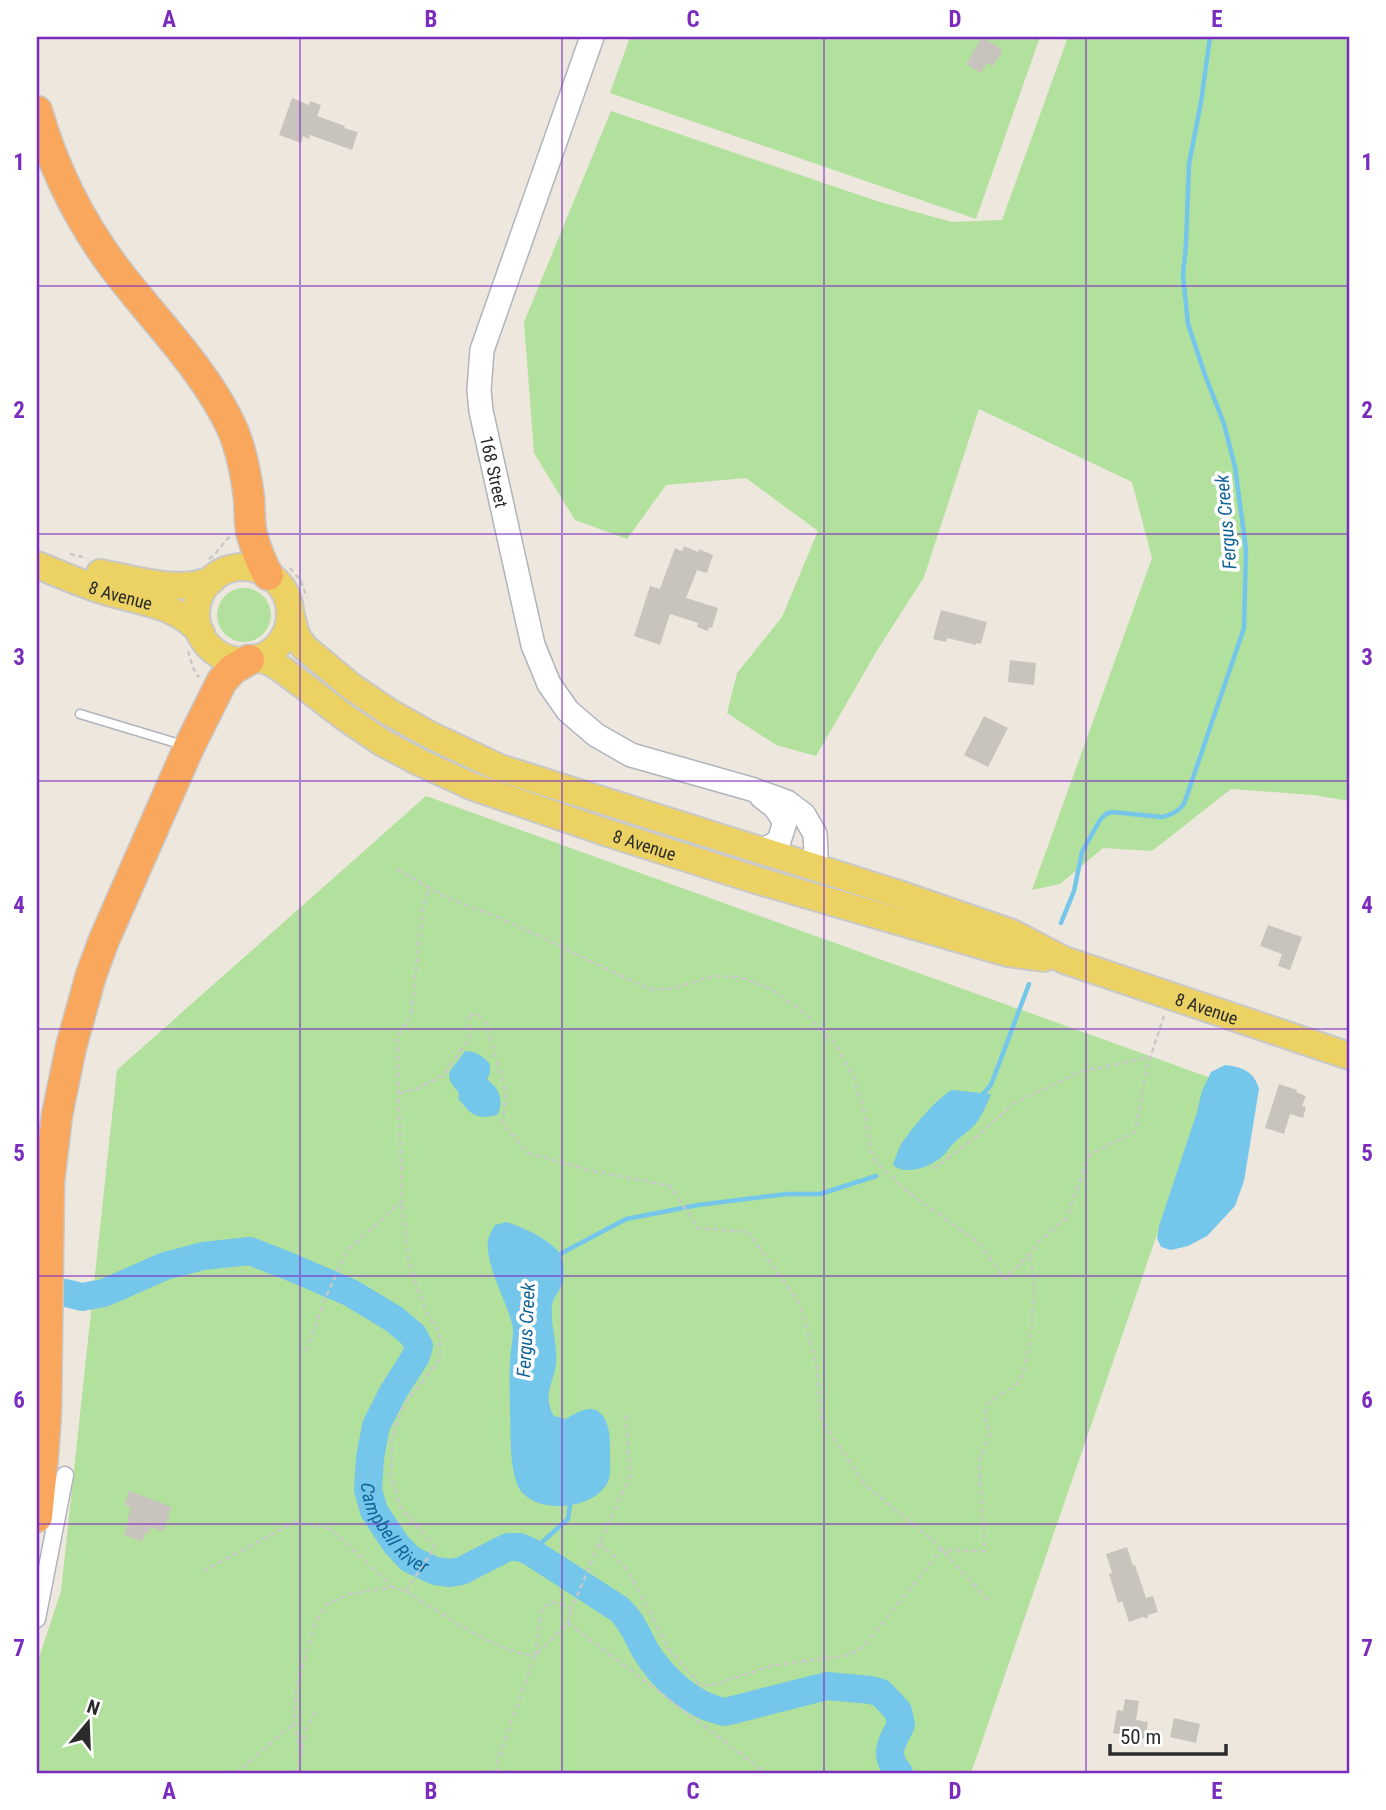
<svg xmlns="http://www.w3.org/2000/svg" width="1386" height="1810" viewBox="0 0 1386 1810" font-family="'Roboto Condensed',sans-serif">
<rect width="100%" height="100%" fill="#ede7de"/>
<path fill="#b1e19c" d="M630 37H1040L976 219 610 93Z
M1068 37H1349V801L1314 795 1231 789 1152 851 1103 848 1060 884 1032 890 1152 558 1132 482 979 409 924 577 878 649 816 756 776 745 727 713 737 673 782 617 818 531 746 478 666 485 627 539 575 520 534 453 524 322 611 111 880 202 952 222 1002 220Z
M217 615a27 27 0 1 1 54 0a27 27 0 1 1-54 0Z
M426 796 1211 1078 971 1773H37V1664L61 1591 117 1070Z"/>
<path fill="#75c6eb" d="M465 1051C475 1051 483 1056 490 1064V1073L487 1079C499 1088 505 1101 497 1115 481 1119 472 1117 463 1104 462 1102 460 1102 459 1100 458 1098 459 1096 459 1094 456 1087 449 1084 449 1074 450 1070 462 1056 465 1051Z
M1225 1065C1242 1067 1254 1071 1259 1089L1244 1181 1235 1206 1207 1236 1188 1246 1171 1250 1161 1247 1157 1238 1159 1226 1197 1112 1202 1091 1211 1072Z
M952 1090 991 1094C988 1102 984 1111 979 1119 972 1130 960 1136 951 1146 950 1147 945 1154 944 1155 932 1166 909 1176 894 1166L893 1164C896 1157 898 1149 902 1143 912 1128 937 1098 952 1090Z
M506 1222C520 1226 554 1241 560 1255 564 1262 564 1273 563 1281 561 1290 553 1297 552 1305 550 1325 558 1345 556 1364 553 1385 542 1395 554 1416L566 1419C578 1412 592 1402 603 1416 610 1426 610 1440 610 1452 610 1460 611 1470 609 1479 598 1511 530 1517 517 1484 509 1462 511 1434 510 1410 510 1395 509 1379 510 1363 510 1352 513 1342 513 1331 513 1324 510 1317 508 1311 501 1292 485 1260 488 1240 489 1235 493 1229 495 1225Z"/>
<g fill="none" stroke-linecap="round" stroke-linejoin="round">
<path stroke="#75c6eb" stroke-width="4.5" d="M1061 923 1074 891 1082 852 1100 820 1106 814 1112 812 1162 817C1171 815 1178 812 1184 804L1244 628 1246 549 1235 467 1224 424 1205 375 1188 324 1183 275 1186 244 1189 164 1201 102 1210 37
M982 1095 991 1085 1029 984
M556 1258 560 1254 626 1219 698 1205 787 1194H820L876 1176
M531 1552 568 1519 570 1505 568 1499"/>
<path stroke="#75c6eb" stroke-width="28" id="s1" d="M66 1293 82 1297 104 1293 165 1266 203 1256 250 1251 293 1268 351 1293 394 1319 413 1335 419 1346 416 1356 392 1394 376 1426 370 1458 368 1490 374 1511 396 1544 410 1559 435 1571 450 1573 461 1571 508 1547H520L531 1552 619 1609C632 1621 637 1635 645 1650 662 1678 692 1706 725 1712L827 1686 871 1690 881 1693 898 1711 901 1725C891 1744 883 1754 899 1773"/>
</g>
<path fill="#c8c4bd" d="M982 37 1003 50 993 66 987 63 981 73 966 64Z
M292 98 309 105 310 101 321 105 317 116 345 126 344 128 358 132 352 150 310 135 309 139 303 136 301 143 279 135Z
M684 546 698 552 699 549 713 555 707 573 697 570 686 598 718 608 712 628 709 627 708 631 697 627 698 623 670 614 660 645 634 636 650 586 660 589 675 548 682 551Z
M941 610 987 622 981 644 976 643V645L947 638 946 642 933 639Z
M1010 660 1036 663 1034 685 1008 682Z
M984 716 1008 728 988 767 964 755Z
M1268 925 1302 937 1290 970 1278 966 1282 954 1260 946Z
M1279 1084 1297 1090 1296 1092 1306 1096 1302 1106 1306 1107 1303 1118 1290 1114 1284 1134 1265 1128Z
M129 1491 172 1507 163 1532 151 1527 148 1534 145 1533 142 1542 124 1535 129 1521 127 1520 131 1508 125 1504Z
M1127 1547 1133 1566 1135 1565 1146 1598 1153 1596 1158 1612 1148 1615 1147 1619 1143 1617 1129 1622 1122 1601 1118 1603 1109 1574 1112 1573 1106 1554Z
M1125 1699 1139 1701 1136 1720 1148 1722 1145 1739 1113 1733 1117 1710 1123 1711Z
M1174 1718 1200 1724 1196 1743 1170 1737Z"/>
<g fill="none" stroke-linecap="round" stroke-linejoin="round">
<defs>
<path id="lane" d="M80 714 183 745"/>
<path id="street" d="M37 1619 65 1475"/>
<g id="secondary">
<path id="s2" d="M592 37 482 350 479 390 481 411 533 645 549 684 568 711 596 735 631 755 751 789 787 802 804 815 815 834 816 854 813 866"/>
<path d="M762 797 775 807 785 822 779 841 763 851"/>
</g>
<g id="primary">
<path id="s3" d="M37 565C60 574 84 585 108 592 142 602 178 605 201 633"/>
<circle cx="243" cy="614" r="47"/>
<path d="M100 573C136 579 177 594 212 580"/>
<path id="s4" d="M290 612 296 635 304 647 352 687 389 712 430 735 500 768 899 894 1012 933 1064 960 1349 1056"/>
<path id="s5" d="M257 658 270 662 283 670 346 718 383 743 419 762 471 786 611 834 756 880 1008 953 1044 958"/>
</g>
<path id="highway" d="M37 111C53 167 79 220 114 267 153 319 203 367 231 426 241 448 246 474 249 498 250 510 249 523 252 535 256 549 261 562 268 575
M37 1517 43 1456 46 1413 49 1182 57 1115 71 1047 91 975 104 940 189 747 222 681 233 669 249 660"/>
</defs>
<use href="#lane" stroke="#b1b4be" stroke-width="11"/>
<use href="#street" stroke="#b1b4be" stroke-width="19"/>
<use href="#secondary" stroke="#b1b4be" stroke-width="26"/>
<use href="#primary" stroke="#c8c8c8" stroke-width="30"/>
<use href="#highway" stroke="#c8c8c8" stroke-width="33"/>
<path stroke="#c8c8c8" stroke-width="2.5" stroke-dasharray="5 3.5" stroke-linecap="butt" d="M70 554 87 558
M209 559 213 556 230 536
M290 568 301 581 307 598
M188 651 193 668 199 677
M397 869 445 897 503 919 649 989H671L713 976 739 977 769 988 805 1013 833 1041 853 1075 865 1115 870 1148 875 1161 909 1193 979 1243 1005 1279 1030 1254 1039 1241 1066 1219 1090 1154 1135 1132 1147 1067 1164 1016
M399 1093 416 1089 444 1075 469 1039 468 1014 479 1015 486 1023 506 1092 503 1124 528 1153 589 1170 670 1186 698 1228 748 1232 799 1302 816 1361 821 1420 866 1486 934 1541 988 1600
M933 1169 979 1135 1014 1103 1080 1072 1150 1057
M306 1351 325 1299 346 1252 402 1201 397 1038 411 1014 423 907 429 888
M599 1543 624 1566 637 1587 668 1648 701 1686 716 1684 771 1666 849 1655 864 1646 941 1550 985 1551 979 1462 990 1432C978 1408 987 1401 1008 1390 1011 1388 1015 1386 1017 1384 1031 1365 1035 1299 1033 1275 1032 1268 1031 1261 1030 1254
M203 1571 295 1522 331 1529 391 1585
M406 1591C438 1611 500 1655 535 1655L542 1609 552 1602 572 1608 599 1544 630 1476 626 1414
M568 1623 766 1773
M301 1752 294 1724 296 1690 315 1623 326 1605 349 1594 392 1587 406 1591 435 1547 400 1506 391 1475 392 1438 403 1406 440 1359V1334L425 1309 409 1264 402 1201
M236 1773 292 1725
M297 1773 306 1729 317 1710
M496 1773 499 1756 535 1655 568 1623 572 1608"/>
<use href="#lane" stroke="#fff" stroke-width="8"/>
<use href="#street" stroke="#fff" stroke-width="16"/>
<use href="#secondary" stroke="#fff" stroke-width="23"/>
<use href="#primary" stroke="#ecd263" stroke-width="26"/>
<use href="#highway" stroke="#f9a75c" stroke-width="30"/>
</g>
<path fill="none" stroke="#7b2cbf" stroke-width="2" stroke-opacity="0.55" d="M300 37V1773M562 37V1773M824 37V1773M1086 37V1773M37 286H1349M37 534H1349M37 781H1349M37 1029H1349M37 1276H1349M37 1524H1349"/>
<g text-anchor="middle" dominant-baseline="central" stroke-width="7" stroke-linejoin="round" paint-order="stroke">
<g font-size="18" fill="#2b2b2b" stroke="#fff">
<text stroke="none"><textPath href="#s2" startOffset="455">168 Street</textPath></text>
<text stroke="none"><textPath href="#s3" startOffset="89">8 Avenue</textPath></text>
<text stroke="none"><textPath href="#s5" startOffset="434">8 Avenue</textPath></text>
<text stroke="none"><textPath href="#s4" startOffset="1017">8 Avenue</textPath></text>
</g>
<g font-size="19" font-style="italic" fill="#126499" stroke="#fff">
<text transform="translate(1226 522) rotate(-95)">Fergus Creek</text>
<text transform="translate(526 1330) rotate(-87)">Fergus Creek</text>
<text stroke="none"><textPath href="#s1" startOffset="592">Campbell River</textPath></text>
</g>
</g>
<rect width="1386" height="1810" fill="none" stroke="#ffffff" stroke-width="77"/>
<g transform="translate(88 1723) rotate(19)" stroke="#ffffff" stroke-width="5" paint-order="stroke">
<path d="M0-5L12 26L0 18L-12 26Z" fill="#2b2b2b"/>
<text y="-10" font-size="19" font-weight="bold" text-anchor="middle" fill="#2b2b2b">N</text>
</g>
<path d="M1110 1744v10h116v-10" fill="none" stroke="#2b2b2b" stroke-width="3.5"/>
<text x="1120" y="1744" font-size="21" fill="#2b2b2b" stroke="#ffffff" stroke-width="5" paint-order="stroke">50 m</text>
<rect x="38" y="38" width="1310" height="1734" fill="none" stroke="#7b2cbf" stroke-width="2.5"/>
<g font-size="23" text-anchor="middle" font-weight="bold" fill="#7b2cbf">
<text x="169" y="27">A</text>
<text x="431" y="27">B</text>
<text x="693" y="27">C</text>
<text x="955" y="27">D</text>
<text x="1217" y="27">E</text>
<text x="19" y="170">1</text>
<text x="1367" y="170">1</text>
<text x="19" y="418">2</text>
<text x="1367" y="418">2</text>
<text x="19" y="665">3</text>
<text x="1367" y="665">3</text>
<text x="19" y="913">4</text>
<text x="1367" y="913">4</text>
<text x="19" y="1161">5</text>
<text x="1367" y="1161">5</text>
<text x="19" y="1408">6</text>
<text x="1367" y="1408">6</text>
<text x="19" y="1656">7</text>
<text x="1367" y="1656">7</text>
<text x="169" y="1799">A</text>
<text x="431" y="1799">B</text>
<text x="693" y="1799">C</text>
<text x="955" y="1799">D</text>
<text x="1217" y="1799">E</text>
</g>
</svg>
